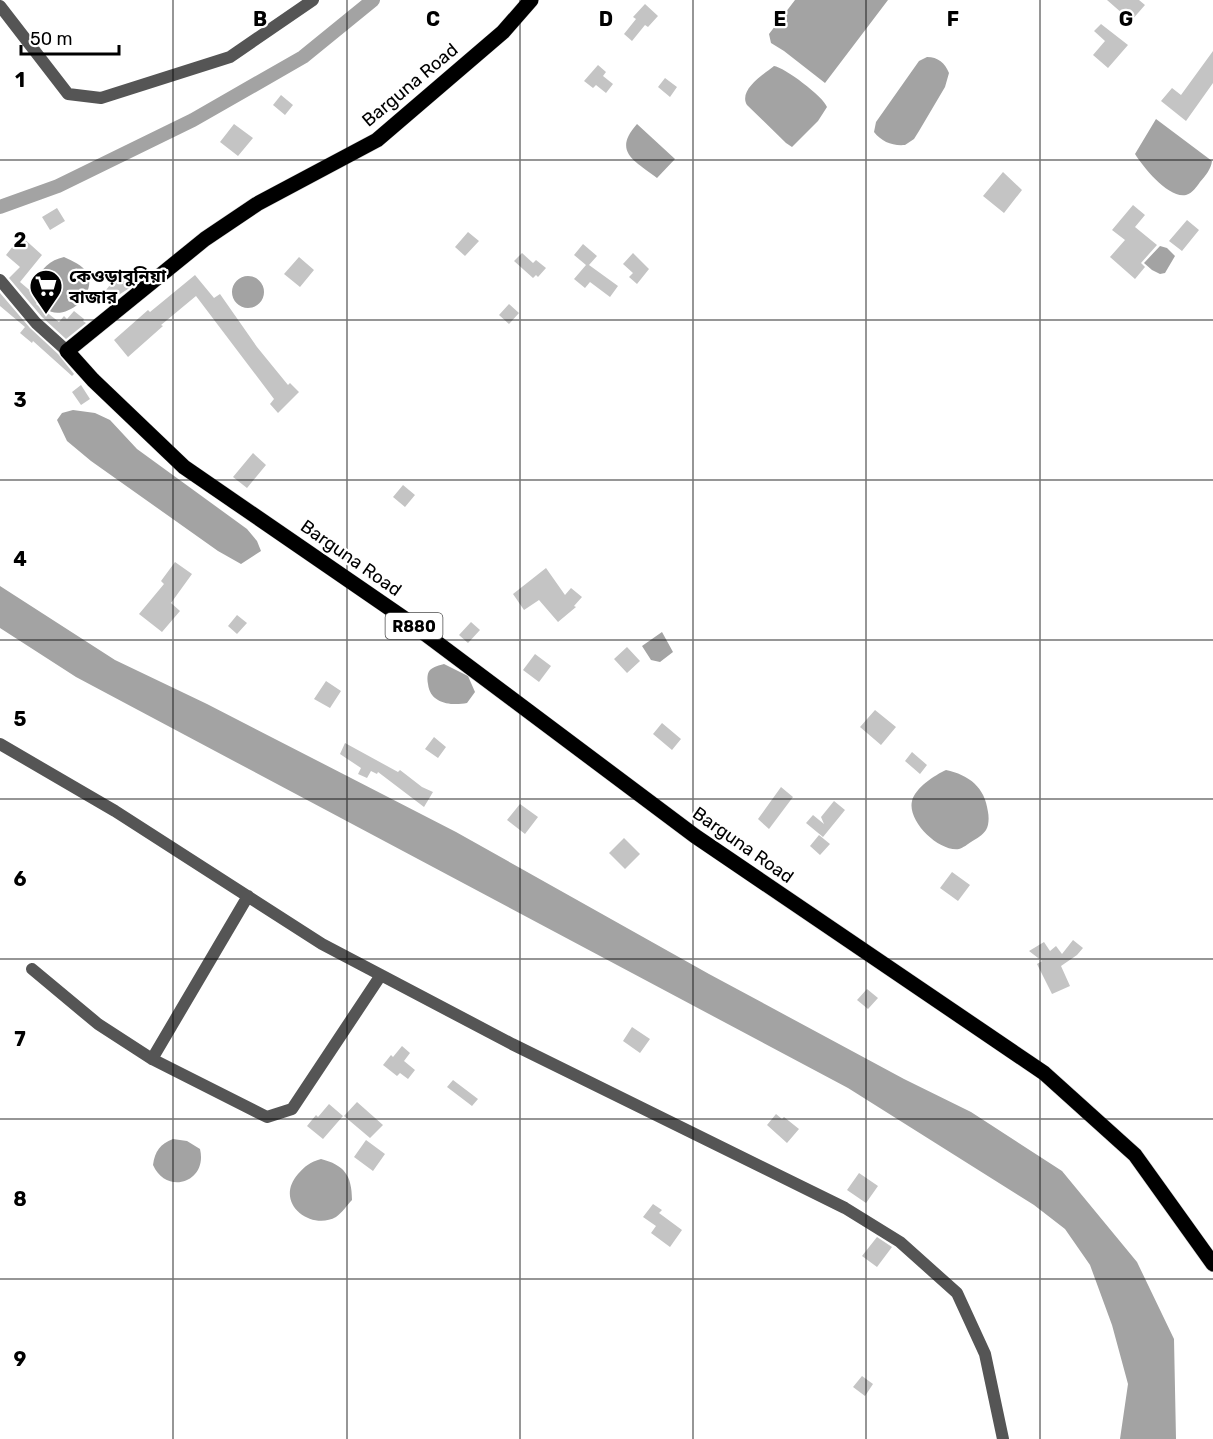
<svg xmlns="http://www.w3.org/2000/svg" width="1213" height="1439" viewBox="0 0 1213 1439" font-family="Rubik,'Noto Sans Bengali',sans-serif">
<rect width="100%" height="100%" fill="#fff"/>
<path fill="#a3a3a3" d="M795 0H888L825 83 784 51 771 43 769 34Z
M927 57C938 57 945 63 949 73L945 87 919 131 914 139 905 145C892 146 882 142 874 132L876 122 919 61Z
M774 66C784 67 824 97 827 107L818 121 792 147 786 143 747 105C738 90 764 74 774 66Z
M1156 119 1212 161C1211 169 1206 175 1200 182 1197 186 1193 193 1186 195 1169 199 1143 167 1135 154Z
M637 124 675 159 657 178C635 161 612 152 637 124Z
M1160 246 1167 248 1175 256 1165 273 1160 274 1152 270 1144 263Z
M64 257C72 261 83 265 87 273 99 297 60 324 46 308 44 305 44 302 43 299 40 293 36 290 35 282 41 269 50 260 64 257Z
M232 292a16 16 0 1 1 32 0a16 16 0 1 1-32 0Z
M73 410 95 413 110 420 137 449 247 529 257 541 261 551 241 564 218 551 91 461 67 441 57 420 62 413Z
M0 586 115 660 207 704 456 832 709 974 904 1079 971 1112 1062 1171 1137 1262 1174 1339 1176 1439H1120L1128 1384 1112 1325 1090 1265 1065 1229 1034 1205 848 1088 76 677 0 628Z
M662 632 673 652 660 662 651 660 642 646Z
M444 664 468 676 475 692 467 703C452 706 430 704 428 684 427 680 427 673 430 670 433 667 440 665 444 664Z
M946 770C969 775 985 787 988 812 989 817 989 825 986 830 983 835 976 839 971 842 968 844 963 848 959 849 939 852 907 821 912 801 915 788 935 775 946 770Z
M173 1139 187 1141 200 1149C208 1182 167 1196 153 1165 155 1151 160 1144 173 1139Z
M321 1159C344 1165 352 1175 352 1200 347 1205 342 1213 336 1217 311 1231 273 1203 298 1174 305 1166 310 1162 321 1159Z"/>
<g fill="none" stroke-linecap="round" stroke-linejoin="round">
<path stroke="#a3a3a3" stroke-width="14" d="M0 207 58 186 193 120 303 57 373 0"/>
</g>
<path fill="#c4c4c4" d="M1107 0H1139L1145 5 1131 21Z
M645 4 658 16 648 27 645 25 632 41 624 34 636 19 633 17Z
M1101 24 1128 45 1108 68 1093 55 1105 41 1094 31Z
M1213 51V83L1186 121 1161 101 1172 88 1181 95Z
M598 65 606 72 603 76 613 84 606 93 596 85 593 88 584 81Z
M665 78 677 87 670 97 658 87Z
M281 95 293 105 285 115 273 105Z
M234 124 253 138 238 156 220 142Z
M1003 172 1022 190 1004 213 983 196Z
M1133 205 1145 215 1135 227 1157 245 1141 263 1145 267 1135 279 1110 257 1125 240 1112 230Z
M57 208 65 221 50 230 42 217Z
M1187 220 1199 230 1182 251 1169 241Z
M468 232 479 241 465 256 455 247Z
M21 236 42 255 20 282 40 299 36 304 59 322 64 316 67 319 74 311 84 319 83 321 86 323 66 339 42 317 9 278 20 267 6 255Z
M583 244 597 256 589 265 618 286 610 297 590 282 585 288 574 279 586 265 574 255Z
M522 253 533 263 536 260 546 268 538 277 536 275 533 278 514 261Z
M633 253 649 269 637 284 629 277 633 273 623 264Z
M299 257 314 270 300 287 284 274Z
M133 272 139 280 128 289 109 301 102 295 110 285 109 284 119 278 120 280Z
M195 275 214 298 220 294 257 347 288 385 290 383 299 392 278 413 270 404 274 399 196 296 161 325 163 326 128 357 114 340 148 310 150 312Z
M0 293 30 328 58 354 74 374 72 376 33 341 32 343 20 333 25 327 0 306Z
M509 304 519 313 509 324 499 315Z
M81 385 90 399 81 405 72 392Z
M253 453 266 465 247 488 233 477Z
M403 485 415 495 405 507 393 497Z
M175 562 192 574 171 603 180 611 162 632 139 614 164 584 161 581Z
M546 568 565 595 571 588 582 597 574 606 576 607 558 622 539 600 524 610 513 594Z
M237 615 247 623 237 634 228 626Z
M471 622 480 630 468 643 459 635Z
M627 647 640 661 627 673 614 659Z
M535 654 551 666 539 682 523 670Z
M326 681 341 691 330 708 314 699Z
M875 710 896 727 881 745 860 727Z
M662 723 681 739 672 750 653 734Z
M434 737 446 747 438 758 425 749Z
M345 743 398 772 400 770 422 787 433 792 424 807 378 772 377 774 371 771 367 778 358 774 361 768 340 754Z
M912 752 927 765 920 774 905 761Z
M781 787 793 797 769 829 758 819Z
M834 801 845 810 823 837 806 823 813 815 824 824 821 817Z
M520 804 538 817 525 834 507 820Z
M819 835 830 844 820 855 810 846Z
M624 838 640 854 625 869 609 853Z
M952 872 970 885 958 901 940 888Z
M1073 940 1083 948 1077 955 1061 966 1070 986 1052 994 1037 964 1042 961 1029 951 1044 942 1050 951 1056 946 1062 954Z
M867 989 878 998 868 1009 857 1000Z
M632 1027 650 1039 640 1053 623 1041Z
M402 1046 410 1053 404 1061 415 1070 408 1079 400 1073 397 1076 383 1065 391 1055 393 1057Z
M453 1080 478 1099 472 1106 447 1087Z
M357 1102 383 1125 370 1138 344 1116Z
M329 1104 343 1116 323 1139 307 1126 316 1115 318 1117Z
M776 1114 782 1119 784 1117 799 1129 787 1143 767 1125Z
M366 1140 385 1154 373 1171 354 1157Z
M859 1173 878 1186 866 1203 847 1190Z
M653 1204 662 1210 659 1213 682 1230 670 1247 651 1233 656 1226 643 1217Z
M877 1237 892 1247 877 1267 862 1256Z
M862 1376 873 1384 865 1396 853 1387Z"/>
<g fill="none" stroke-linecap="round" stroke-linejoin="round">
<defs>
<path id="primary" d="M531 0 503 32 377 140 257 204 205 239 67 351 93 380 184 467 408 621 695 836 1044 1073 1135 1155 1213 1264"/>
</defs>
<use href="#primary" stroke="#dbdbdb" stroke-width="16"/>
<path stroke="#555" stroke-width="12" d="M0 6 68 94 101 98 230 57 313 0
M0 280 36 323 67 351
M0 744 115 811 322 944 512 1044 845 1208 900 1242 957 1293 985 1354 1003 1439
M32 969 98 1024 152 1059 267 1117 292 1109 381 975
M152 1059 248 896"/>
<use href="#primary" stroke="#000" stroke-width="15"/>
</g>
<path fill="none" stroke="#000" stroke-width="1.5" stroke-opacity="0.55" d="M173 0V1439M347 0V1439M520 0V1439M693 0V1439M866 0V1439M1040 0V1439M0 160H1213M0 320H1213M0 480H1213M0 640H1213M0 799H1213M0 959H1213M0 1119H1213M0 1279H1213"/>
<defs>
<symbol id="supermarket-pin" viewBox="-11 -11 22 30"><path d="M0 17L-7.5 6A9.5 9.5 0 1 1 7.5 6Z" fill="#000" stroke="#fff"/><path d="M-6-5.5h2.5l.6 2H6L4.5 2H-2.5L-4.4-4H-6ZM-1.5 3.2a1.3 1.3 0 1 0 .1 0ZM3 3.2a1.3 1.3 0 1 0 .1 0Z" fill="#fff"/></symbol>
</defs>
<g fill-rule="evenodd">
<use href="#supermarket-pin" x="27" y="267" width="38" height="52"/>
</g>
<g text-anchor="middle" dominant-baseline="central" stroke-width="4.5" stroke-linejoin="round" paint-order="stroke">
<rect fill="#fff" stroke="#4c4c4c" stroke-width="1.5" x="385.5" y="613" width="57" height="26" rx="4.5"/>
<g font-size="16" font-weight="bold" fill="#000">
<text x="414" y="626">R880</text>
</g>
<g font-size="18" fill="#000" stroke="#fff">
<text transform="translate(410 85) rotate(-40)">Barguna Road</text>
<text transform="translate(351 558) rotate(35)">Barguna Road</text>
<text transform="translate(743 845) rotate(35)">Barguna Road</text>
</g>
<g font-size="18" font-weight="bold" fill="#000" stroke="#fff" text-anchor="start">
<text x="69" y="276">কেওড়াবুনিয়া<tspan x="69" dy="21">বাজার</tspan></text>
</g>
</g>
<g font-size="20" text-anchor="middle" font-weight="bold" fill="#000" stroke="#fff" stroke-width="4.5" stroke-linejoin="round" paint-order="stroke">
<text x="260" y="26">B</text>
<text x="433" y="26">C</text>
<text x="606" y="26">D</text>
<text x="780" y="26">E</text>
<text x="953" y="26">F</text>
<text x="1126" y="26">G</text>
<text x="20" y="87">1</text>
<text x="20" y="247">2</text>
<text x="20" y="407">3</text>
<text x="20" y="566">4</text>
<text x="20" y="726">5</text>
<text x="20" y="886">6</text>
<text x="20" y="1046">7</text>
<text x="20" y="1206">8</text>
<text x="20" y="1366">9</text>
</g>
<path d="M21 45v9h98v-9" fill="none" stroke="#000000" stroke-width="3"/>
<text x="30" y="45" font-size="18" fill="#000000" stroke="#ffffff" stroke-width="4.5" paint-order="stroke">50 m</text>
</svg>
